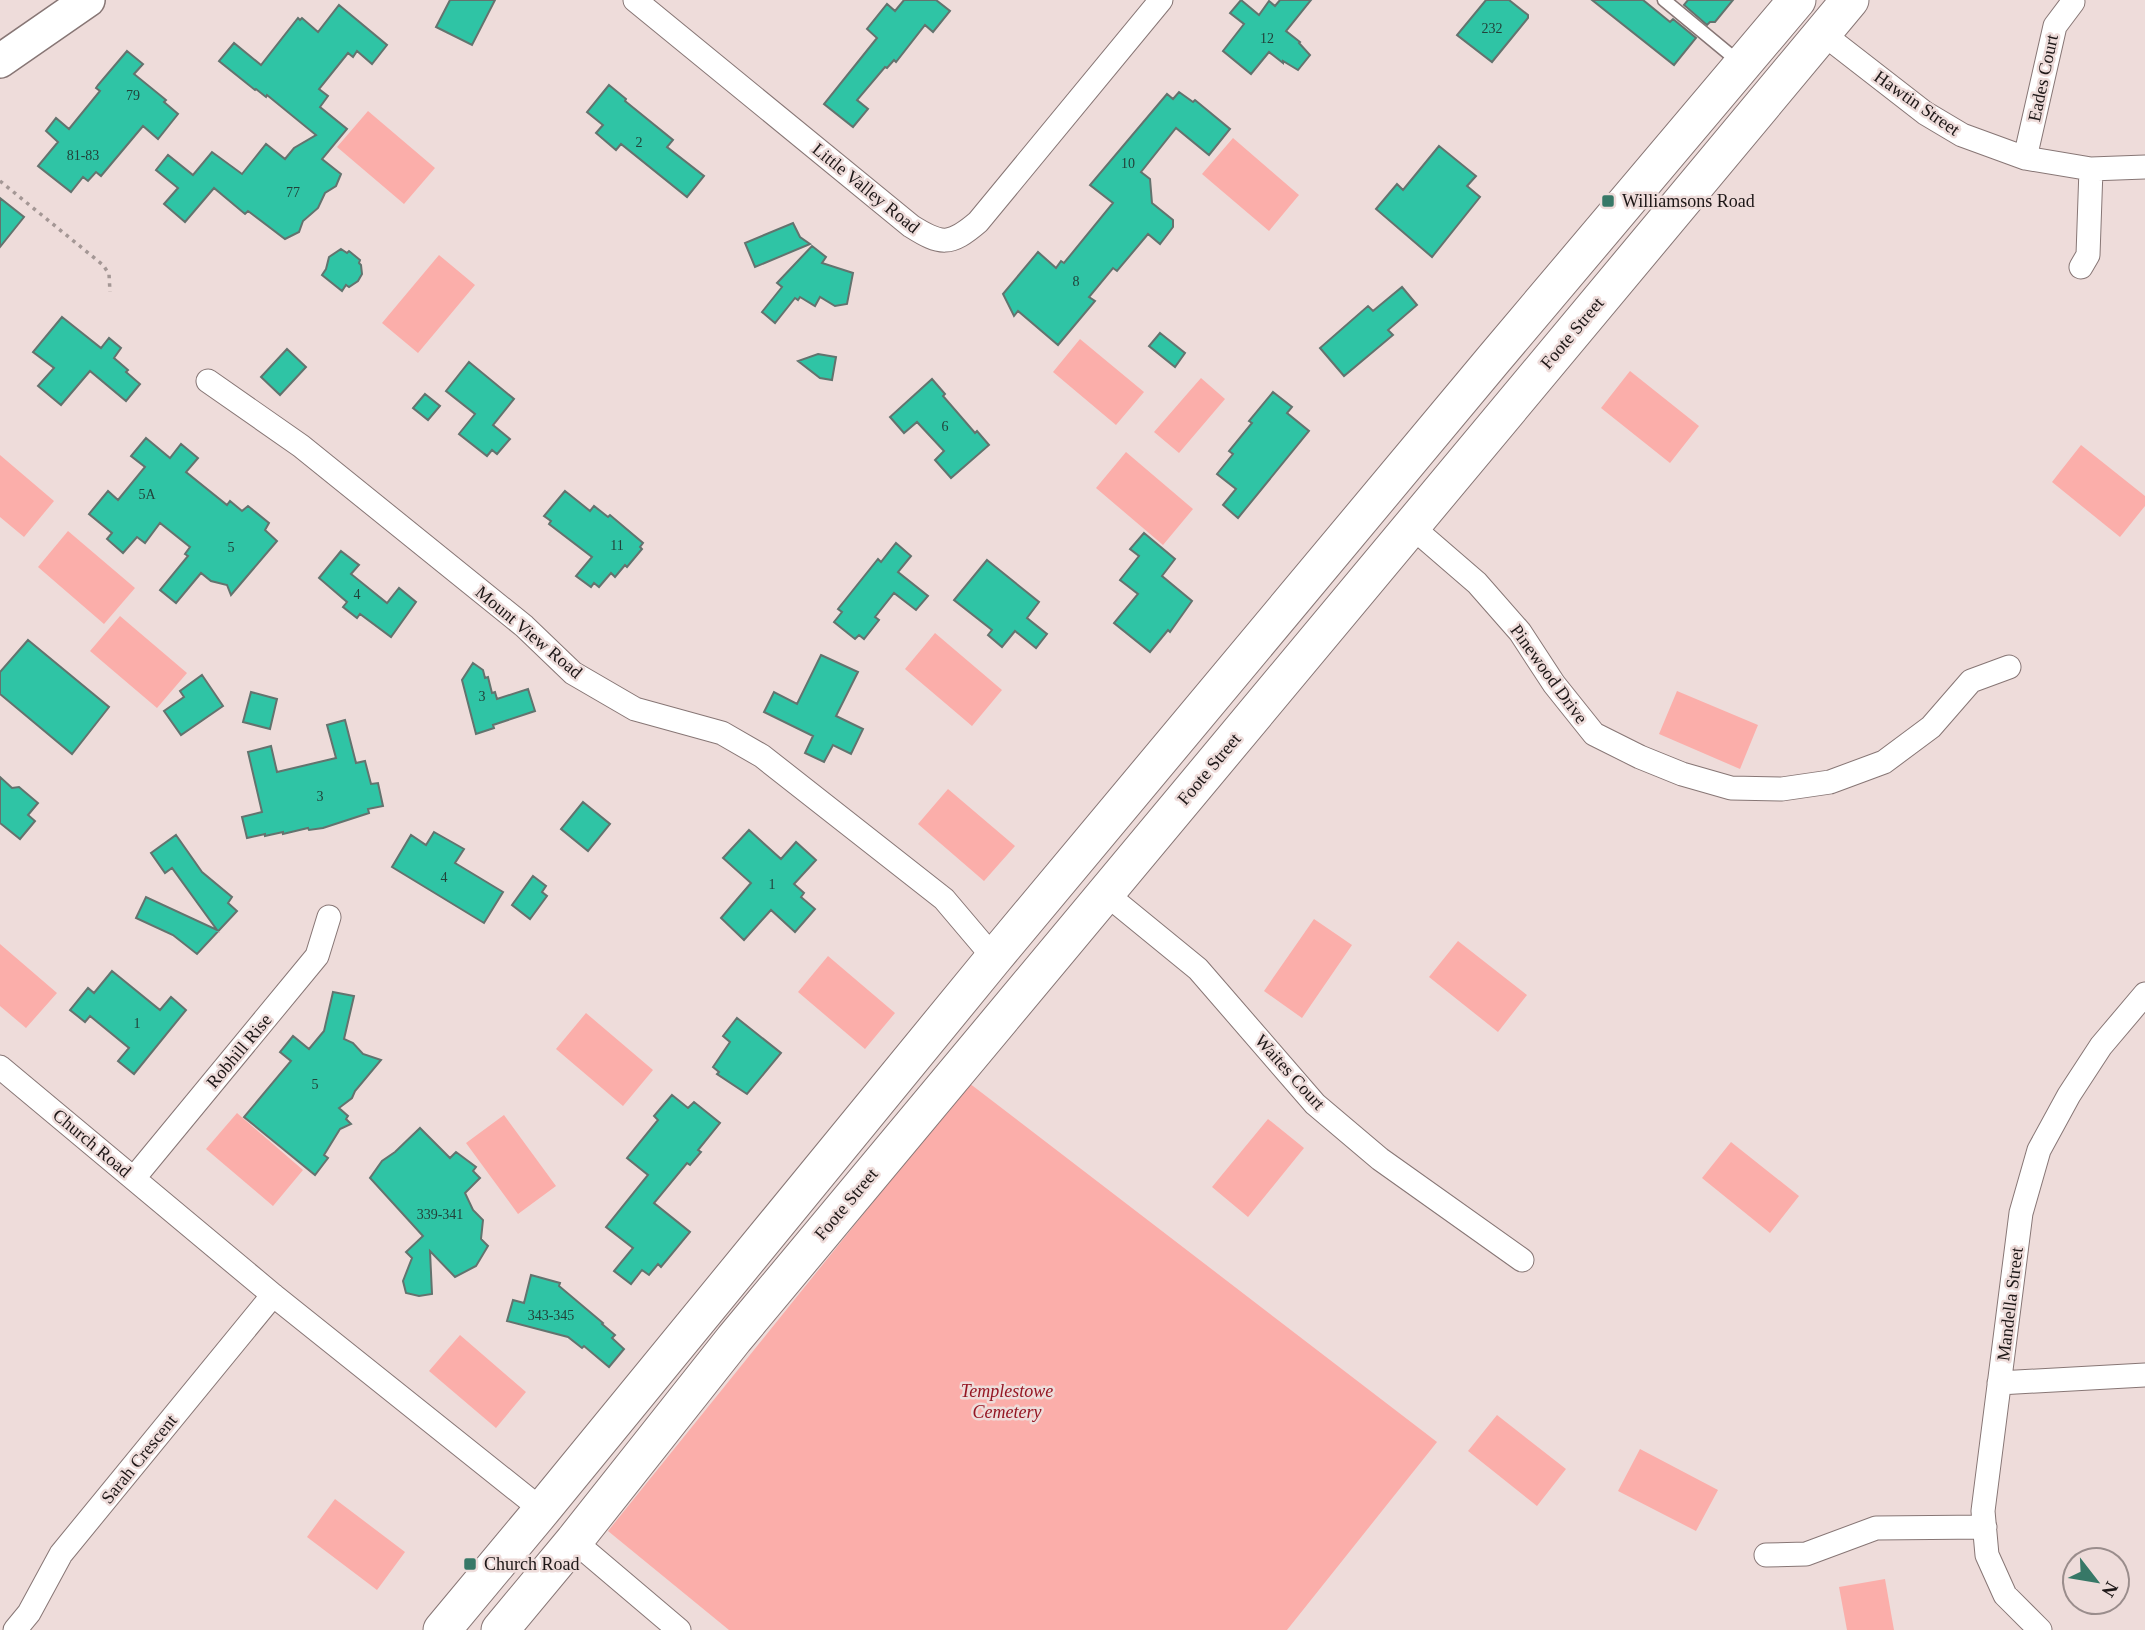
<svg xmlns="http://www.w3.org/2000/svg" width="2145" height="1630" font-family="Georgia,serif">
  <rect width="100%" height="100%" fill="#eedcda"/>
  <path fill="#fbaeaa" d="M 368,111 L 435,168 L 404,204 L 337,147 Z
    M 1233,138 L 1299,195 L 1269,231 L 1202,174 Z
    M 439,255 L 475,285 L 418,353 L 382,323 Z
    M 1080,339 L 1144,392 L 1116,425 L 1053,372 Z
    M 1630,371 L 1699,426 L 1670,463 L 1601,408 Z
    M 1201,378 L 1225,399 L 1179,453 L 1154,432 Z
    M 2081,445 L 2145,496 L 2145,506 L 2120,537 L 2052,482 Z
    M 1126,452 L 1193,509 L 1163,545 L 1096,488 Z
    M 0,455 L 54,501 L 24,537 L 0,517 Z
    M 68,531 L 135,588 L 104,624 L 38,567 Z
    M 120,616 L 187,673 L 157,708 L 90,651 Z
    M 935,633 L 1002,690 L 972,726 L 905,669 Z
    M 1677,691 L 1758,725 L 1740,769 L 1659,734 Z
    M 948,789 L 1015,846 L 984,881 L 918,824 Z
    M 1314,919 L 1352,945 L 1302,1018 L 1264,991 Z
    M 1458,941 L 1527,995 L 1498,1032 L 1429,977 Z
    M 0,944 L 57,993 L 26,1028 L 0,1006 Z
    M 828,956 L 895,1013 L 865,1049 L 798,992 Z
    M 586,1013 L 653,1070 L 623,1106 L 556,1049 Z
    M 969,1083 L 1437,1442 L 1287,1630 L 729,1630 L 608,1531 Z
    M 237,1113 L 303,1170 L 273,1206 L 206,1149 Z
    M 504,1115 L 556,1186 L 518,1214 L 466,1143 Z
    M 1268,1119 L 1304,1148 L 1248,1217 L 1212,1187 Z
    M 1731,1142 L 1799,1196 L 1770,1233 L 1702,1178 Z
    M 460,1335 L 526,1392 L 496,1428 L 429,1371 Z
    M 1497,1415 L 1566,1469 L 1537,1506 L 1468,1451 Z
    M 1640,1449 L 1718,1490 L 1696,1531 L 1618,1491 Z
    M 335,1499 L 405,1552 L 377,1590 L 307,1537 Z
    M 1885,1579 L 1894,1630 L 1847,1630 L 1839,1587 Z"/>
  <path fill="#2fc4a5" stroke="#63736e" stroke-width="2" d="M 450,0 L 495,0 L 472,45 L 436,27 Z
    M 904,0 L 936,0 L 950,11 L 933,32 L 925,25 L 896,62 L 894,60 L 887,68 L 885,67 L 857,100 L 868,109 L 853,127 L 824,104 L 877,38 L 867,29 L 887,4 L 895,11 Z
    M 1241,0 L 1259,15 L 1269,1 L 1275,6 L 1280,0 L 1311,0 L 1286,31 L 1300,42 L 1299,43 L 1310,55 L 1298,70 L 1283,61 L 1283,63 L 1269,52 L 1251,74 L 1223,51 L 1244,24 L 1230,13 Z
    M 1486,0 L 1509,0 L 1528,15 L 1528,18 L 1492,62 L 1457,35 Z
    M 1592,0 L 1643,0 L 1670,22 L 1673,19 L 1696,38 L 1674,65 Z
    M 1688,0 L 1733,0 L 1715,22 L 1710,22 L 1707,25 L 1684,5 Z
    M 339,5 L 387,45 L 372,64 L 357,51 L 353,57 L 348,53 L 319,89 L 328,96 L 320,107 L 347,129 L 322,159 L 341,174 L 336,186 L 325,193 L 318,208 L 303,221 L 299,232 L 285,239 L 248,211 L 245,214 L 214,188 L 185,222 L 164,204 L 178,188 L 156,170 L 168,155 L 193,175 L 212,152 L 242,174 L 266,144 L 285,159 L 294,148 L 316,135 L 267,95 L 266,97 L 256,89 L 255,90 L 219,61 L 234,43 L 261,65 L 298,18 L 300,20 L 302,18 L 318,32 Z
    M 127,51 L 143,64 L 134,74 L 166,100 L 164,102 L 178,114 L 158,139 L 143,126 L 101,176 L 96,172 L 88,181 L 83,177 L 71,192 L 38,166 L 58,142 L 46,131 L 56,118 L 69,129 L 100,91 L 96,88 L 98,85 Z
    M 609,85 L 626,99 L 625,101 L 673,140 L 667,147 L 704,176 L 687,197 L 621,144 L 616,150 L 596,133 L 603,125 L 587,112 Z
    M 1179,92 L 1193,102 L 1195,100 L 1230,129 L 1209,155 L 1176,128 L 1141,172 L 1150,179 L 1152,203 L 1173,220 L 1173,227 L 1160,244 L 1148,234 L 1117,271 L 1113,268 L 1089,297 L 1095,301 L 1058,345 L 1018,311 L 1014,316 L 1003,294 L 1038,252 L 1056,268 L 1061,261 L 1064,263 L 1113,203 L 1090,185 L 1167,94 L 1173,99 Z
    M 1439,146 L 1476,176 L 1467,186 L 1480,197 L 1432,257 L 1376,209 L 1397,184 L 1403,190 Z
    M 0,198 L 24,217 L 0,247 Z
    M 793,223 L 800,237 L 810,244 L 755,267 L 745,243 Z
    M 812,246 L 826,257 L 822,263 L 853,273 L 847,304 L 835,306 L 820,297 L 815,306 L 800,297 L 798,300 L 795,298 L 775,323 L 762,312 L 782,287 L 777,283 Z
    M 341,249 L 347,253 L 349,251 L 360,260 L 359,263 L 361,265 L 362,274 L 358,281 L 349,287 L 346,285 L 342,291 L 322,275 L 326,269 L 329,257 Z
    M 1402,287 L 1417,305 L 1388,330 L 1393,335 L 1344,376 L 1320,348 L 1368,306 L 1373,311 Z
    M 62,317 L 101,348 L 109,338 L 121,348 L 114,358 L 128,370 L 126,372 L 140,384 L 126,401 L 90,371 L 61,405 L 38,386 L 54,368 L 33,352 Z
    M 1160,333 L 1185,353 L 1175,367 L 1149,346 Z
    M 287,349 L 306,367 L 280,395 L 261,377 Z
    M 818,354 L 836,357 L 832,380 L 820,378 L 798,361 Z
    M 469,362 L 514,399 L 493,425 L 510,439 L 497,454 L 492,450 L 487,456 L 459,434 L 475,414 L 446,391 Z
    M 932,379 L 945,394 L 943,396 L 975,433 L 977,431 L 989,445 L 951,478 L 935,460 L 944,451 L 917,422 L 904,433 L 890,417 Z
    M 1273,392 L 1292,407 L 1287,413 L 1309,431 L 1238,518 L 1223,505 L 1236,489 L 1217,474 L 1233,454 L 1229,451 L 1252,423 L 1249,421 Z
    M 425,394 L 440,406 L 428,420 L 413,408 Z
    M 146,438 L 170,458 L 181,444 L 198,458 L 186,472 L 227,505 L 230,501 L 242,511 L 248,506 L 269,523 L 265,530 L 277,541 L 231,595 L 227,585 L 211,581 L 201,573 L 176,603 L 160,590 L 188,556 L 185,554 L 190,547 L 160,523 L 145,543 L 137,537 L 123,553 L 107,539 L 112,533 L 89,514 L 108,491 L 118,500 L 145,467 L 131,456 Z
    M 565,491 L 590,511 L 594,506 L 608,517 L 610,515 L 643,543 L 640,547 L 642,549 L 627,567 L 625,565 L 615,577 L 611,573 L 599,587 L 594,583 L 591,587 L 576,576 L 592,557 L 549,524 L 551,521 L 544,516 Z
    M 1144,533 L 1175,559 L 1162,576 L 1192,601 L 1170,632 L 1168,630 L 1150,652 L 1114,623 L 1138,594 L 1120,580 L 1139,556 L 1130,549 Z
    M 896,543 L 911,556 L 898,572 L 928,596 L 916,610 L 894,593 L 875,617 L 879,620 L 864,639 L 859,635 L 855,639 L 834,622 L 842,612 L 838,609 L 878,559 L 881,562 Z
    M 341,551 L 359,565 L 351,574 L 387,603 L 399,588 L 416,602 L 391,637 L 360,614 L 357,618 L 343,607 L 347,602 L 319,578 Z
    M 987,560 L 1039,602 L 1027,618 L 1047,634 L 1036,648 L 1015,631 L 1002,647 L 988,635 L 992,630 L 954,600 Z
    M 28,640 L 109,707 L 72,754 L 0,694 L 0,672 Z
    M 821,655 L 858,672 L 836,716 L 863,729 L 851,754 L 833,745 L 824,762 L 805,753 L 813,736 L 764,712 L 774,692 L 797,704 Z
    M 473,663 L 483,670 L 485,678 L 488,677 L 492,693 L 495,692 L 497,699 L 528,689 L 535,711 L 493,725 L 494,728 L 476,734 L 462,680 Z
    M 202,675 L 223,706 L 181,735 L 164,711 L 184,697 L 180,691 Z
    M 251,692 L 277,699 L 270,729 L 243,722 Z
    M 345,720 L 356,763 L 365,761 L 371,784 L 378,783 L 383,806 L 368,809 L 369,813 L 323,828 L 309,830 L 308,828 L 283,834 L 283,832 L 265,836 L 265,834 L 247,838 L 242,817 L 262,812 L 248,752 L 271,746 L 277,772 L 336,758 L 327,725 Z
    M 0,777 L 12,788 L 19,787 L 38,803 L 28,815 L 35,821 L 20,839 L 0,823 Z
    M 583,802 L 610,824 L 588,851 L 561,829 Z
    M 749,830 L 781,859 L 796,842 L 816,860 L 794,884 L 804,893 L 801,897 L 815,909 L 795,932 L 771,910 L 744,940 L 721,918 L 751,883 L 723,858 Z
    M 434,832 L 464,849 L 455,863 L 503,892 L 484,923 L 392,867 L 411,835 L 426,845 Z
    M 176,835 L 202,872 L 232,897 L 228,903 L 237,911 L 197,954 L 173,935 L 136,918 L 146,897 L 217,930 L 172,868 L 165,873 L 151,853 Z
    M 533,876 L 546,886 L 542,892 L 547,896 L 530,919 L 512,905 Z
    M 112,971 L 160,1010 L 171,997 L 186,1010 L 134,1074 L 118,1061 L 129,1048 L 90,1016 L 85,1022 L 70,1010 L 88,988 L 94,993 Z
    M 333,992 L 354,996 L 344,1039 L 353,1043 L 363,1054 L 381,1060 L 355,1091 L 352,1098 L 339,1108 L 348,1116 L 346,1119 L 351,1124 L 340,1129 L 324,1155 L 328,1158 L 315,1175 L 244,1117 L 291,1061 L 280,1052 L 293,1036 L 309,1049 L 324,1031 Z
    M 737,1018 L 781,1053 L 747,1094 L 717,1074 L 719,1072 L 713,1067 L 730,1042 L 723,1036 Z
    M 672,1095 L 688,1108 L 694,1102 L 720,1123 L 698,1150 L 701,1152 L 690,1165 L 687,1163 L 654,1203 L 690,1232 L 661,1267 L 658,1264 L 649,1275 L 642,1270 L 631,1284 L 614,1271 L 633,1248 L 606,1227 L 648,1175 L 627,1158 L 658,1120 L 654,1116 Z
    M 420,1128 L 450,1158 L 456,1152 L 476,1167 L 473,1171 L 480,1178 L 465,1193 L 473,1210 L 483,1220 L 481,1239 L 488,1246 L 476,1266 L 455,1277 L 430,1251 L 432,1294 L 419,1296 L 406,1293 L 403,1281 L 412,1258 L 406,1252 L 423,1236 L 370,1178 L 382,1161 L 395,1152 Z
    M 531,1275 L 560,1283 L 559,1286 L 603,1323 L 602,1324 L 615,1335 L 612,1338 L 624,1349 L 609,1367 L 584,1346 L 582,1348 L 568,1337 L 507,1321 L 513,1300 L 524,1303 Z"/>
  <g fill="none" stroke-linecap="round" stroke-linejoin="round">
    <g stroke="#877675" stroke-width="15">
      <path id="lane" d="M 1664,0 L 1739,62"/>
    </g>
    <g stroke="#877675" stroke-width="25">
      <path id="street" d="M 635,0 L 911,226 C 941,245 950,246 978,222 L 1161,0
        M 1822,33 L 1925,113 L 1962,135 L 2025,158 L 2091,169 L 2145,167
        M 2025,158 L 2055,26 L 2073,2
        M 2081,267 L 2088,255 L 2091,169
        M 208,381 L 301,446 L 524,626 L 573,673 L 635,709 L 722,733 L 762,756 L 944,899 L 994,958
        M 1411,526 L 1477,583 L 1520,632 L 1554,684 L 1594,734 L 1640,757 L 1682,774 L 1731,788 L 1782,789 L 1830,782 L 1884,762 L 1931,727 L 1971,681 L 2009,667
        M 1105,893 L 1198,969 L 1315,1104 L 1380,1159 L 1522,1260
        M 0,1067 L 273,1295 L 542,1510
        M 134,1178 L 317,956 L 329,917
        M 1999,1383 L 2145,1375
        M 574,1541 L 679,1630
        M 1766,1555 L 1806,1554 L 1876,1528 L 1985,1527
        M 15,1630 L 29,1613 L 61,1554 L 273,1295
        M 2040,1630 L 2005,1595 L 1987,1555 L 1983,1511 L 2021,1213 L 2039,1150 L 2069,1095 L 2101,1046 L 2145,994"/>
    </g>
    <g stroke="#877675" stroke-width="36">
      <path id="secondary" d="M 0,61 L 88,0"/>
    </g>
    <g stroke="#877675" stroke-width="39">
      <path id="primary" d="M 442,1630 L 542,1510 L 994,958 L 1493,360 L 1797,0
        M 500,1630 L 574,1541 L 734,1339 L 1850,0"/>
    </g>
    <path stroke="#a49795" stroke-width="3.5" stroke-dasharray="3.5 5" stroke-linecap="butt" d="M 0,181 L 103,265 L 109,274 L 110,292"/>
    <use href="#lane" stroke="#fff" stroke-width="12"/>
    <use href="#street" stroke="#fff" stroke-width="23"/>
    <use href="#secondary" stroke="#fff" stroke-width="33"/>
    <use href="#primary" stroke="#fff" stroke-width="37"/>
  </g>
  <g fill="#377867" stroke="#eedcda" stroke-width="2.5">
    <rect x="1601" y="194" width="14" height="14" rx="3.5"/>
    <rect x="463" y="1557" width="14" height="14" rx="3.5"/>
  </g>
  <g text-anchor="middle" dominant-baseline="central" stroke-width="5" stroke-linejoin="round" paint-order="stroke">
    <g font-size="14" fill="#22423a">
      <text x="1492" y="28">232</text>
      <text x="1267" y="38">12</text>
      <text x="133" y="95">79</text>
      <text x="639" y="142">2</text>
      <text x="83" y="155">81-83</text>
      <text x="1128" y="163">10</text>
      <text x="293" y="192">77</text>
      <text x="1076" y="281">8</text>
      <text x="945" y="426">6</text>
      <text x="147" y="494">5A</text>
      <text x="617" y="545">11</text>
      <text x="231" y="547">5</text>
      <text x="357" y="594">4</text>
      <text x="482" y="696">3</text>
      <text x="320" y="796">3</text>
      <text x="444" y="877">4</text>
      <text x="772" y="884">1</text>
      <text x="137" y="1023">1</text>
      <text x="315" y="1084">5</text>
      <text x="440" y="1214">339-341</text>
      <text x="551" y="1315">343-345</text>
    </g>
    <g font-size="18" fill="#1d1717" stroke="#eedcda">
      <text transform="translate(2043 78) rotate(-78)">Eades Court</text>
      <text transform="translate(1917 103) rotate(35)">Hawtin Street</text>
      <text transform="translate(866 188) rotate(39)">Little Valley Road</text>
      <text transform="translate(1572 333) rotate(-50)">Foote Street</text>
      <text transform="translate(529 632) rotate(40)">Mount View Road</text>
      <text transform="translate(1549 674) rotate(54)">Pinewood Drive</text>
      <text transform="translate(1209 769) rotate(-50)">Foote Street</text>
      <text transform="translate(239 1051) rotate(-50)">Robhill Rise</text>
      <text transform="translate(1290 1072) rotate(48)">Waites Court</text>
      <text transform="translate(92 1143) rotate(40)">Church Road</text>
      <text transform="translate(846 1204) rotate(-50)">Foote Street</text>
      <text transform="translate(2010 1304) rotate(-83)">Mandella Street</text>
      <text transform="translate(139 1459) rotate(-51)">Sarah Crescent</text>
    </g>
    <g font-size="18" fill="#1d1717" stroke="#eedcda" text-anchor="start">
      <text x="1622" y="201">Williamsons Road</text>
      <text x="484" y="1564">Church Road</text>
    </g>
    <g font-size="18" font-style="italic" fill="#951724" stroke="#eedcda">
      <text x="1007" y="1391">Templestowe<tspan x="1007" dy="21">Cemetery</tspan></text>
    </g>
  </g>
  <g transform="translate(2096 1581) rotate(121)"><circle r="33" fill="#eedcda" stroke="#9a8d8c" stroke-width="2"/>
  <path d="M0-5L12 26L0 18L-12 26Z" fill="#377867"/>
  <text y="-10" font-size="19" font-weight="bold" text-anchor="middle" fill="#1d1717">N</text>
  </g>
</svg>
